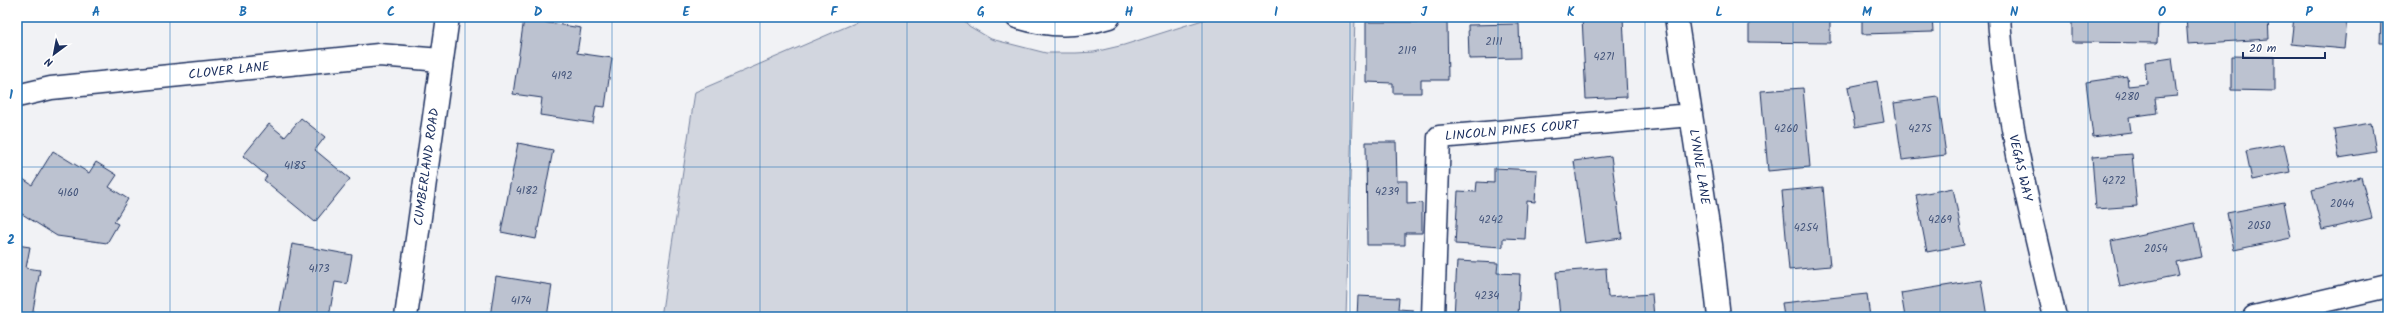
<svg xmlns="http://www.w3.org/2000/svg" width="2405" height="334" font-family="Kalam,sans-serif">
  <rect width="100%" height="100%" fill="#f1f2f5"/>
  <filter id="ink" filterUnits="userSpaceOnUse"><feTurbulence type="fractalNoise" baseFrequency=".025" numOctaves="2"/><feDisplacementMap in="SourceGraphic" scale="8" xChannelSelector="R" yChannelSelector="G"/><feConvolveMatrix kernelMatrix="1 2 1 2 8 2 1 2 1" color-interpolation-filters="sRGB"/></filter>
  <g filter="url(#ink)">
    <path fill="#d2d6df" stroke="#76829e" d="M 869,17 L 961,17 L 969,26 L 991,39 L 1046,53 L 1076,53 L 1094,52 L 1124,45 L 1212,17 L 1355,17 L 1346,317 L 661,317 L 695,92 Z"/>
    <path fill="#bcc2d0" stroke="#1b2f5e" d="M 1582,17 L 1623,17 L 1627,97 L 1586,99 Z
      M 1749,17 L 1830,17 L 1830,43 L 1749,42 Z
      M 1862,17 L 1932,17 L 1933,32 L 1862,34 Z
      M 2072,17 L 2158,17 L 2157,43 L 2072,42 Z
      M 2186,17 L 2268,17 L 2269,39 L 2188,44 Z
      M 2294,17 L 2347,17 L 2344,49 L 2291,44 Z
      M 2381,17 L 2388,17 L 2388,43 L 2380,43 Z
      M 524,19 L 581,28 L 577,53 L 612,58 L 605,107 L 596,106 L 593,123 L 540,115 L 542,98 L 513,94 Z
      M 1366,22 L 1447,22 L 1448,80 L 1421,80 L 1421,93 L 1393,93 L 1393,83 L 1366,82 Z
      M 1519,24 L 1520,58 L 1469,59 L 1468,25 Z
      M 2231,56 L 2275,57 L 2275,91 L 2231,90 Z
      M 2172,58 L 2177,96 L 2155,98 L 2157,113 L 2129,117 L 2131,132 L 2093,137 L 2086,82 L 2127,76 L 2128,86 L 2147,84 L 2145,62 Z
      M 1877,81 L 1884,122 L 1855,127 L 1848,87 Z
      M 1803,88 L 1810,167 L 1768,171 L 1761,91 Z
      M 1938,97 L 1946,155 L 1902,160 L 1894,103 Z
      M 301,118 L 325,137 L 315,150 L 350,179 L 315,222 L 264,180 L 267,176 L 243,156 L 269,124 L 285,137 Z
      M 2371,123 L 2376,152 L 2339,158 L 2334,129 Z
      M 1366,142 L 1396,142 L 1397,181 L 1407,181 L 1407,204 L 1422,203 L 1422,233 L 1405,233 L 1405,245 L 1367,245 Z
      M 518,143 L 553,150 L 536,239 L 501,232 Z
      M 2284,144 L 2290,172 L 2252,180 L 2246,151 Z
      M 53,151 L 89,173 L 96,162 L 117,175 L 109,187 L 128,199 L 114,222 L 118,224 L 107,243 L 57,236 L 19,212 L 17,215 L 17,175 L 32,185 Z
      M 2132,154 L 2137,206 L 2096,209 L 2092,157 Z
      M 1611,156 L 1622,238 L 1585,243 L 1574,161 Z
      M 1494,168 L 1537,170 L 1535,202 L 1527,201 L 1525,239 L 1503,238 L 1503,247 L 1455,244 L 1458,191 L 1476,192 L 1477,182 L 1494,183 Z
      M 2361,177 L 2372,218 L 2322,230 L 2312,190 Z
      M 1823,187 L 1830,266 L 1789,270 L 1782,191 Z
      M 1953,188 L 1964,245 L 1927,252 L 1916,195 Z
      M 2284,202 L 2291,238 L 2234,250 L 2227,213 Z
      M 2195,223 L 2202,257 L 2176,262 L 2179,275 L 2120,287 L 2111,241 Z
      M 292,244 L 352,255 L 347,284 L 335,282 L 329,317 L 279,317 Z
      M 17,245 L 30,247 L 26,268 L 40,270 L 32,316 L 21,313 L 21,317 L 17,317 Z
      M 1457,261 L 1498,263 L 1497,273 L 1520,274 L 1518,317 L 1454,317 Z
      M 1606,268 L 1608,297 L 1652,294 L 1654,317 L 1560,317 L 1556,272 Z
      M 496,276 L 552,285 L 547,317 L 490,317 Z
      M 1981,280 L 1987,317 L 1905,317 L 1901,293 Z
      M 1867,294 L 1870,317 L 1784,317 L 1782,303 Z
      M 1358,296 L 1399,298 L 1398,309 L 1413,310 L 1413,317 L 1357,317 Z"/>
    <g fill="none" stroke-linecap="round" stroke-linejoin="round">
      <g stroke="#1b2f5e" stroke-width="25">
        <path id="minor" d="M 1017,17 C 1050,27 1077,27 1109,17
          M 1676,17 L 1711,245 L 1719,317
          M 1999,17 C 2005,119 2032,217 2055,317
          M 17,96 L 51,88 L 379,55 L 441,60
          M 406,317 L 448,17
          M 1433,317 L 1439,137 L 1691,115
          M 2254,317 L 2388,286"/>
      </g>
      <use href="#minor" stroke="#fff" stroke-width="22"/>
    </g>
  </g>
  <path fill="none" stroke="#1f6fb2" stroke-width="1" stroke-opacity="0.55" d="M 170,17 L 170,317M 317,17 L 317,317M 465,17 L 465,317M 612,17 L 612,317M 760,17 L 760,317M 907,17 L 907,317M 1055,17 L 1055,317M 1202,17 L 1202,317M 1350,17 L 1350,317M 1498,17 L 1498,317M 1645,17 L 1645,317M 1793,17 L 1793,317M 1940,17 L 1940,317M 2088,17 L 2088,317M 2235,17 L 2235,317M 17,167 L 2388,167"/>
  <g text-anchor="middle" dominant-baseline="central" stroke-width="3" stroke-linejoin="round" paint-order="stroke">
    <g font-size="11" fill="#43547a">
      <text x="1494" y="42">2111</text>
      <text x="1407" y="51">2119</text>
      <text x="1604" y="57">4271</text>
      <text x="562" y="76">4192</text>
      <text x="2127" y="97">4280</text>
      <text x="1786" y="129">4260</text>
      <text x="1920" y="129">4275</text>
      <text x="295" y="166">4185</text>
      <text x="2114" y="181">4272</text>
      <text x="527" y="191">4182</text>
      <text x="1387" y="192">4239</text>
      <text x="68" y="193">4160</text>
      <text x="2342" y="204">2044</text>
      <text x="1491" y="220">4242</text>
      <text x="1940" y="220">4269</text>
      <text x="2259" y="226">2050</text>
      <text x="1806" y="228">4254</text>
      <text x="2156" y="249">2054</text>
      <text x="319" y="269">4173</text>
      <text x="1487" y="296">4234</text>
      <text x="521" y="301">4174</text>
    </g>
    <g font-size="13" fill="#1b2f5e" stroke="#fff">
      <text transform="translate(229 71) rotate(-6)">CLOVER LANE</text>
      <text transform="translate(1512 131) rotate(-5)">LINCOLN PINES COURT</text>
      <text transform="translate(427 167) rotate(-82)">CUMBERLAND ROAD</text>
      <text transform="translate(1699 167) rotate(81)">LYNNE LANE</text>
      <text transform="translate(2020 168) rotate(77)">VEGAS WAY</text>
    </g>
  </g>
  <rect width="2405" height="334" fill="none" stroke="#fff" stroke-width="44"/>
  <g transform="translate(54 54) rotate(212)" stroke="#ffffff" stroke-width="3" paint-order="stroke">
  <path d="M0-3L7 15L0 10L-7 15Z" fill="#1b2f5e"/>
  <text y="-6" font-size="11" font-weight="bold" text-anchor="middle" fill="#1b2f5e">N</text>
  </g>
  <path d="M2243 52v6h82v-6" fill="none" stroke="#1b2f5e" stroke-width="2"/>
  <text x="2249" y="52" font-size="12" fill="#1b2f5e" stroke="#ffffff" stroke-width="3" paint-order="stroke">20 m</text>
  <rect x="22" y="22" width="2361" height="290" fill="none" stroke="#1f6fb2" stroke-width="1.5"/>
  <g font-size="13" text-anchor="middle" font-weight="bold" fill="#1f6fb2">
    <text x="96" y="16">A</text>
    <text x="243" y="16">B</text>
    <text x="391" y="16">C</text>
    <text x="538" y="16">D</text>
    <text x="686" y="16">E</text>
    <text x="834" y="16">F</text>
    <text x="981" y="16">G</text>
    <text x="1129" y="16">H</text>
    <text x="1276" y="16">I</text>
    <text x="1424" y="16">J</text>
    <text x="1571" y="16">K</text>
    <text x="1719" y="16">L</text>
    <text x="1867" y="16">M</text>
    <text x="2014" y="16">N</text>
    <text x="2162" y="16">O</text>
    <text x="2309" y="16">P</text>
    <text x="11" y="99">1</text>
    <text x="11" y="244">2</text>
  </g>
</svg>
